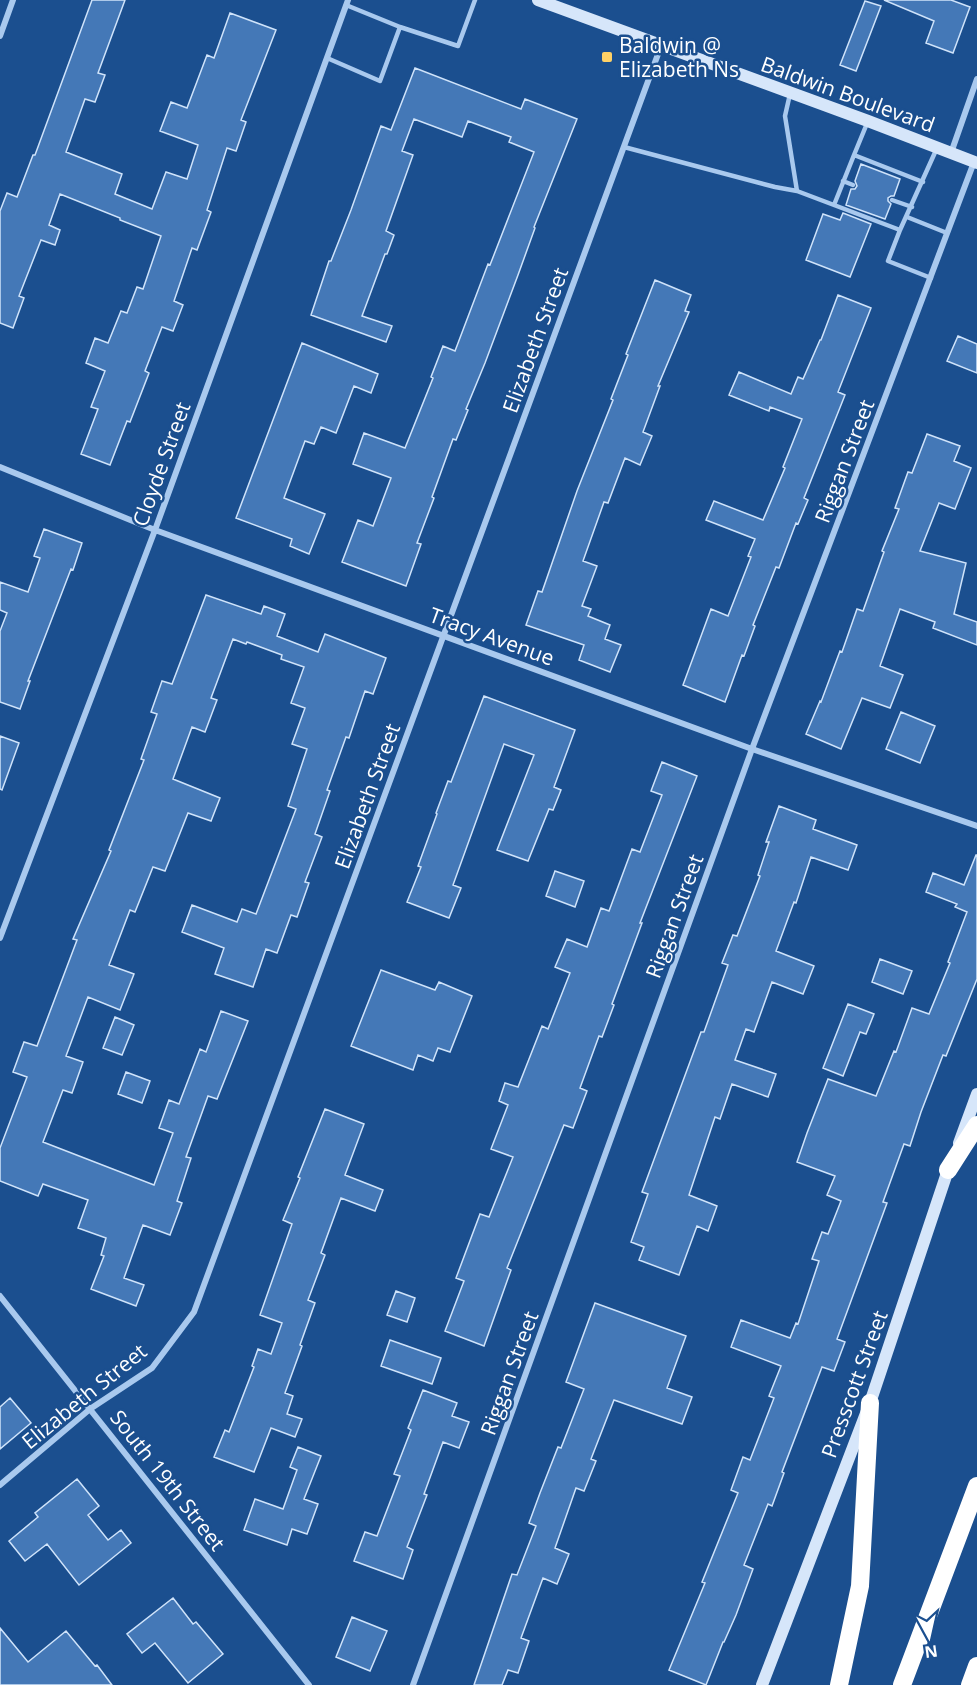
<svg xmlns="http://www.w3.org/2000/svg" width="977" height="1685" font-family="'Open Sans',sans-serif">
  <rect width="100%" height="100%" fill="#1b4f8f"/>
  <path fill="#4478b7" stroke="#cfe3fa" stroke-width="1.5" d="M 92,0 L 125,0 L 98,73 L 105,75 L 95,102 L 85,99 L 66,152 L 122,174 L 115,194 L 152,209 L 166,172 L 187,179 L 198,145 L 160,131 L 171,102 L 187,108 L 207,55 L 214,58 L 230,13 L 276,30 L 241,120 L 246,122 L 236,151 L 227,148 L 207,210 L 211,212 L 197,250 L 192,248 L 174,301 L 183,305 L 173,331 L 162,327 L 145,371 L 149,373 L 130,422 L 127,421 L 110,465 L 81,454 L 98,409 L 91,407 L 105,371 L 86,363 L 95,338 L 108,343 L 121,311 L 127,313 L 137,287 L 143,289 L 161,236 L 120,220 L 120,218 L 60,194 L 49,225 L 60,230 L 55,245 L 41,240 L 19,296 L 24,298 L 13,328 L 0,323 L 0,211 L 7,193 L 17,197 L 33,155 L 35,155 Z
    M 884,0 L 951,0 L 970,7 L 953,53 L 926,43 L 934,21 Z
    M 865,1 L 881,6 L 856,71 L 840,65 Z
    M 415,68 L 521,109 L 525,99 L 577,119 L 534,227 L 535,228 L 518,275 L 485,363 L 466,409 L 468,410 L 456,440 L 453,439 L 432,497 L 434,498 L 417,543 L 421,544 L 406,586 L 342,562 L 358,520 L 373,526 L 391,478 L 353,464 L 364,433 L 405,448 L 433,378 L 431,377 L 443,346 L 455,351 L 488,264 L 490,265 L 534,152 L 509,142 L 511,137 L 468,121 L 462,137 L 414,119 L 402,151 L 413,155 L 386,231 L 394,235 L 387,254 L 385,254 L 362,316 L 392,326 L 386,342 L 311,315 L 329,261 L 331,261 L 351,210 L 381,126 L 391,130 Z
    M 861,164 L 900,179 L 894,196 L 891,196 L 888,198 L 888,201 L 891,204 L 885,219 L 846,205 L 851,189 L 855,189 L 857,186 L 855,181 Z
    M 843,213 L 871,224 L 850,277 L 806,260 L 823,214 L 840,220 Z
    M 655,280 L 691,295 L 685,311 L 689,312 L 658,386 L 660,386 L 643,432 L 652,436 L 640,465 L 625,458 L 608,503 L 604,502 L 583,561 L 597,566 L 582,606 L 591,609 L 588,616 L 610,625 L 605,639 L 621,645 L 610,672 L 579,660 L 584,645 L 526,625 L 538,591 L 542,592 L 577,491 L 613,400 L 611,399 L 628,355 L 626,354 Z
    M 838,295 L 871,308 L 838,392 L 845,395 L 804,498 L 808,500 L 798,524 L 796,523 L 779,568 L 776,567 L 753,625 L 755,626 L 744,656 L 742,655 L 725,702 L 683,685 L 711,609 L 728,616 L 751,557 L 748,556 L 755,539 L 706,520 L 714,501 L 763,520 L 785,468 L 783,467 L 802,419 L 770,407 L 769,411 L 729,395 L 739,372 L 791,394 L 798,377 L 803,379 L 820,340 L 821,340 Z
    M 958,336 L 977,344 L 977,373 L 947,361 Z
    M 302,343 L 378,374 L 371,393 L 354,386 L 336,433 L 321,427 L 314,444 L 305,441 L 284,498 L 325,514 L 309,554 L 290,546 L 292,539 L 236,518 Z
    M 927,434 L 960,446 L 954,461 L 971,468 L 955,509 L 939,503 L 920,551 L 966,563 L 954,614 L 977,622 L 977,645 L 933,628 L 935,622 L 900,609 L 880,666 L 903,675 L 890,708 L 862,698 L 841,749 L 806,734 L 820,701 L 821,702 L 840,651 L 842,652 L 857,609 L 863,611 L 884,552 L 882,551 L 899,509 L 895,508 L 908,472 L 912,473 Z
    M 44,529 L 82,543 L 73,570 L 71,569 L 28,681 L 30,681 L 20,709 L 0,702 L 0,631 L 7,613 L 0,610 L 0,582 L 28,592 L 40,558 L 34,556 Z
    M 206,595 L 261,614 L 264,606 L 285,614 L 277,636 L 318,652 L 325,634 L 386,658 L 373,694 L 365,691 L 349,738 L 346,737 L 327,790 L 330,791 L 315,834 L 322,837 L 305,882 L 309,883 L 297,917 L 291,915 L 277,953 L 266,949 L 253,987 L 215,974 L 224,948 L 182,932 L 192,905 L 237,922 L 242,909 L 256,914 L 296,809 L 288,806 L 307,749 L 292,744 L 305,708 L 291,703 L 304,667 L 281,659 L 282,655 L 247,642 L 246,644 L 233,639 L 211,698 L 217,700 L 205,732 L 192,727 L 173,779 L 220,798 L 211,821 L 188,813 L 165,871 L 153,867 L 135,912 L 130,910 L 109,965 L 134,974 L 120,1010 L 88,997 L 66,1056 L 83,1062 L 72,1093 L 63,1090 L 43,1142 L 154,1185 L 173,1133 L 159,1128 L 169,1100 L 179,1104 L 200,1049 L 206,1052 L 221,1011 L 248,1021 L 217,1099 L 208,1096 L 186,1157 L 191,1158 L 177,1201 L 182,1203 L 170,1235 L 143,1225 L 124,1278 L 144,1285 L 136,1306 L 91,1289 L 104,1256 L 101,1255 L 106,1238 L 78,1228 L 88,1200 L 43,1184 L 38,1196 L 0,1181 L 0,1148 L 27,1077 L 13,1072 L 24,1042 L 37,1046 L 77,940 L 73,939 L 111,851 L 109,850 L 144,760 L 141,759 L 157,714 L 151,712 L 162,681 L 172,684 Z
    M 484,696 L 575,730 L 554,787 L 561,790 L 553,810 L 549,809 L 528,861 L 497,850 L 534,755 L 504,744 L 453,885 L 461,888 L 449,918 L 407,902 L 421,867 L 418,866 L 437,814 L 436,813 L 448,781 L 451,782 Z
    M 901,712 L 935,726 L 920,763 L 886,749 Z
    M 0,736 L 19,743 L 2,790 L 0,789 Z
    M 662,762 L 697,776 L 640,923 L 642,923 L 612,1004 L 614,1005 L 602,1037 L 599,1036 L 580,1088 L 587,1091 L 573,1128 L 564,1125 L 507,1268 L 511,1270 L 484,1346 L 445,1331 L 464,1281 L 456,1278 L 480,1214 L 489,1217 L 513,1157 L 491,1149 L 508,1105 L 499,1101 L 505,1083 L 518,1087 L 542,1026 L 548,1029 L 570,973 L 555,967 L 567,939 L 587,947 L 601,908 L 609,911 L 632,849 L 640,852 L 662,795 L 651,791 Z
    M 779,806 L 816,820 L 813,829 L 857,845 L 848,870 L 811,857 L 796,903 L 794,902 L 776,951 L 814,966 L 803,994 L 772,982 L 754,1032 L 746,1029 L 735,1060 L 776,1074 L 768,1097 L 732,1084 L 720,1119 L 715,1117 L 689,1195 L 717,1206 L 708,1231 L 697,1226 L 679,1275 L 639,1260 L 644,1247 L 631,1242 L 648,1194 L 642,1192 L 701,1032 L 704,1032 L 728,965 L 722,963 L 733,935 L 737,936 L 760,876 L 758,875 L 769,842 L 766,842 Z
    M 976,855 L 977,855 L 977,979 L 946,1056 L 943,1055 L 921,1112 L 910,1146 L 904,1144 L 883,1202 L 887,1203 L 837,1339 L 845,1342 L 834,1371 L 822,1367 L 782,1472 L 784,1473 L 772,1506 L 768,1504 L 744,1565 L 753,1569 L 736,1615 L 724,1642 L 723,1642 L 706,1685 L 669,1670 L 705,1583 L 702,1582 L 738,1493 L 731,1490 L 743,1457 L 750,1460 L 774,1398 L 769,1396 L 781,1366 L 731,1347 L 741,1320 L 790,1338 L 796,1323 L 798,1324 L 819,1261 L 812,1259 L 822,1232 L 828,1234 L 841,1201 L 827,1195 L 835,1176 L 797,1162 L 807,1133 L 828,1079 L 876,1096 L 894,1051 L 896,1052 L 912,1008 L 929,1014 L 950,963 L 948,962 L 967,912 L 955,907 L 957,904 L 926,892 L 933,873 L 964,885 Z
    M 555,871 L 584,881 L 575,907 L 546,896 Z
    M 880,959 L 912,971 L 903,994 L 872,982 Z
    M 381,970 L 435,990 L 439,982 L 472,996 L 450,1052 L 438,1048 L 433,1061 L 418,1055 L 413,1070 L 351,1046 Z
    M 848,1004 L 874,1014 L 866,1034 L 860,1032 L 843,1076 L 823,1068 Z
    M 115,1017 L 134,1025 L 122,1055 L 103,1048 Z
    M 126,1072 L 150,1081 L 142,1103 L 118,1094 Z
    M 325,1109 L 364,1124 L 345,1175 L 383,1190 L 375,1211 L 341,1198 L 321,1253 L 325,1255 L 308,1300 L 315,1303 L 300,1345 L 302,1346 L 285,1393 L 293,1396 L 287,1414 L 302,1419 L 295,1437 L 271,1428 L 254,1472 L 214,1457 L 225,1430 L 229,1432 L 254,1367 L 252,1366 L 258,1349 L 271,1354 L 282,1323 L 260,1315 L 292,1224 L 283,1220 L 300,1178 L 298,1177 Z
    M 396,1291 L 415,1298 L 407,1322 L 387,1315 Z
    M 595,1303 L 686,1336 L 667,1388 L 692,1397 L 682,1424 L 614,1400 L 591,1459 L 596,1461 L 584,1491 L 576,1488 L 555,1548 L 569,1554 L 557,1584 L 543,1578 L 521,1638 L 529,1641 L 518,1673 L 508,1670 L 502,1685 L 474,1685 L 512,1574 L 517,1575 L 536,1526 L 529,1523 L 540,1493 L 558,1447 L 561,1448 L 584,1389 L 566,1382 Z
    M 390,1340 L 441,1358 L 432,1384 L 381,1366 Z
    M 423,1390 L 457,1403 L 452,1416 L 469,1422 L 459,1448 L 443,1442 L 424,1494 L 427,1495 L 407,1547 L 413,1550 L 403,1579 L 354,1561 L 365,1532 L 377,1536 L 400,1476 L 394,1474 L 411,1430 L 408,1428 Z
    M 10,1398 L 31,1423 L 0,1449 L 0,1407 Z
    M 298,1447 L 321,1456 L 304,1499 L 318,1504 L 307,1534 L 292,1529 L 287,1545 L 244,1530 L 255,1499 L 283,1509 L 297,1470 L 290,1467 Z
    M 77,1479 L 99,1506 L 88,1515 L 108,1540 L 121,1530 L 131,1543 L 79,1585 L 47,1544 L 25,1561 L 9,1541 L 38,1517 L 35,1513 Z
    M 173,1598 L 193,1624 L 196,1622 L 223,1654 L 188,1683 L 155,1643 L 142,1653 L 127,1634 Z
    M 352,1617 L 387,1631 L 370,1671 L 336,1657 Z
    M 0,1628 L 28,1662 L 66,1631 L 95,1666 L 97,1665 L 112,1685 L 0,1685 Z"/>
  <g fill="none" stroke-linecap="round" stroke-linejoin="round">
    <path stroke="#a9c9ee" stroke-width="4.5" d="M 346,5 L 400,27 L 458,46 L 475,0
      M 327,58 L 380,81 L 400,27
      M 790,94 L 785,116 L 797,191
      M 624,147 L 775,187 L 797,191 L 900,230
      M 854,155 L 868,121
      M 843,181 L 853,185
      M 892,200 L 912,207
      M 834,205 L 854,155 L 923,182
      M 907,217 L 947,233
      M 931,278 L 888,261 L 900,230 L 937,148"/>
    <path stroke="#a9c9ee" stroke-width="6" d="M 0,36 L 13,0
      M 951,153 L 977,79
      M 0,467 L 155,530 L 752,749 L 977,826
      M 0,938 L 155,530 L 348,0
      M 0,1296 L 309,1685
      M 0,1485 L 90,1409 L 152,1368 L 194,1312 L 661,46
      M 413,1685 L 752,749 L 974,162"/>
    <path stroke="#d6e6fa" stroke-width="12" d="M 538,0 L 868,121 L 977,163
      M 959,1143 L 977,1094
      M 762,1685 L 870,1403 L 950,1164"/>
    <path stroke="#fff" stroke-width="18" d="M 948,1170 L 977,1125
      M 839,1685 L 860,1586 L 870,1403
      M 902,1685 L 977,1486
      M 970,1685 L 977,1666"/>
  </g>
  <rect fill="#ffd166" stroke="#1b4f8f" stroke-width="2" x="601" y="51" width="12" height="12" rx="3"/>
  <g text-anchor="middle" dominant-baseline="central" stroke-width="5" stroke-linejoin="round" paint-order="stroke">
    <g font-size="21" fill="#fff" stroke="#1b4f8f" text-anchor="start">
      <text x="619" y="45">Baldwin @<tspan x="619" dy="24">Elizabeth Ns</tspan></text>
    </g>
    <g font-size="21" fill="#fff" stroke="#1b4f8f">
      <text transform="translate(848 94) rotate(20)">Baldwin Boulevard</text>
      <text transform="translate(535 340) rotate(-70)">Elizabeth Street</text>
      <text transform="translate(844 461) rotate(-69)">Riggan Street</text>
      <text transform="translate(161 464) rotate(-70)">Cloyde Street</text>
      <text transform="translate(492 636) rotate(20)">Tracy Avenue</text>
      <text transform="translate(367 796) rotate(-70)">Elizabeth Street</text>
      <text transform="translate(674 916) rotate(-70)">Riggan Street</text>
      <text transform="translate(509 1373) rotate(-70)">Riggan Street</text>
      <text transform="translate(854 1384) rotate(-70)">Presscott Street</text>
      <text transform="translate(84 1396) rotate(-39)">Elizabeth Street</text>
      <text transform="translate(168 1480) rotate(52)">South 19th Street</text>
    </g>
  </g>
  <g transform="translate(929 1637) rotate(172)" stroke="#1b4f8f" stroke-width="4.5" paint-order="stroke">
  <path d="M0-4.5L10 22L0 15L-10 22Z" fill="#ffffff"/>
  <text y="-9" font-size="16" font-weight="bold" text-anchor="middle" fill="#ffffff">N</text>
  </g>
</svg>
